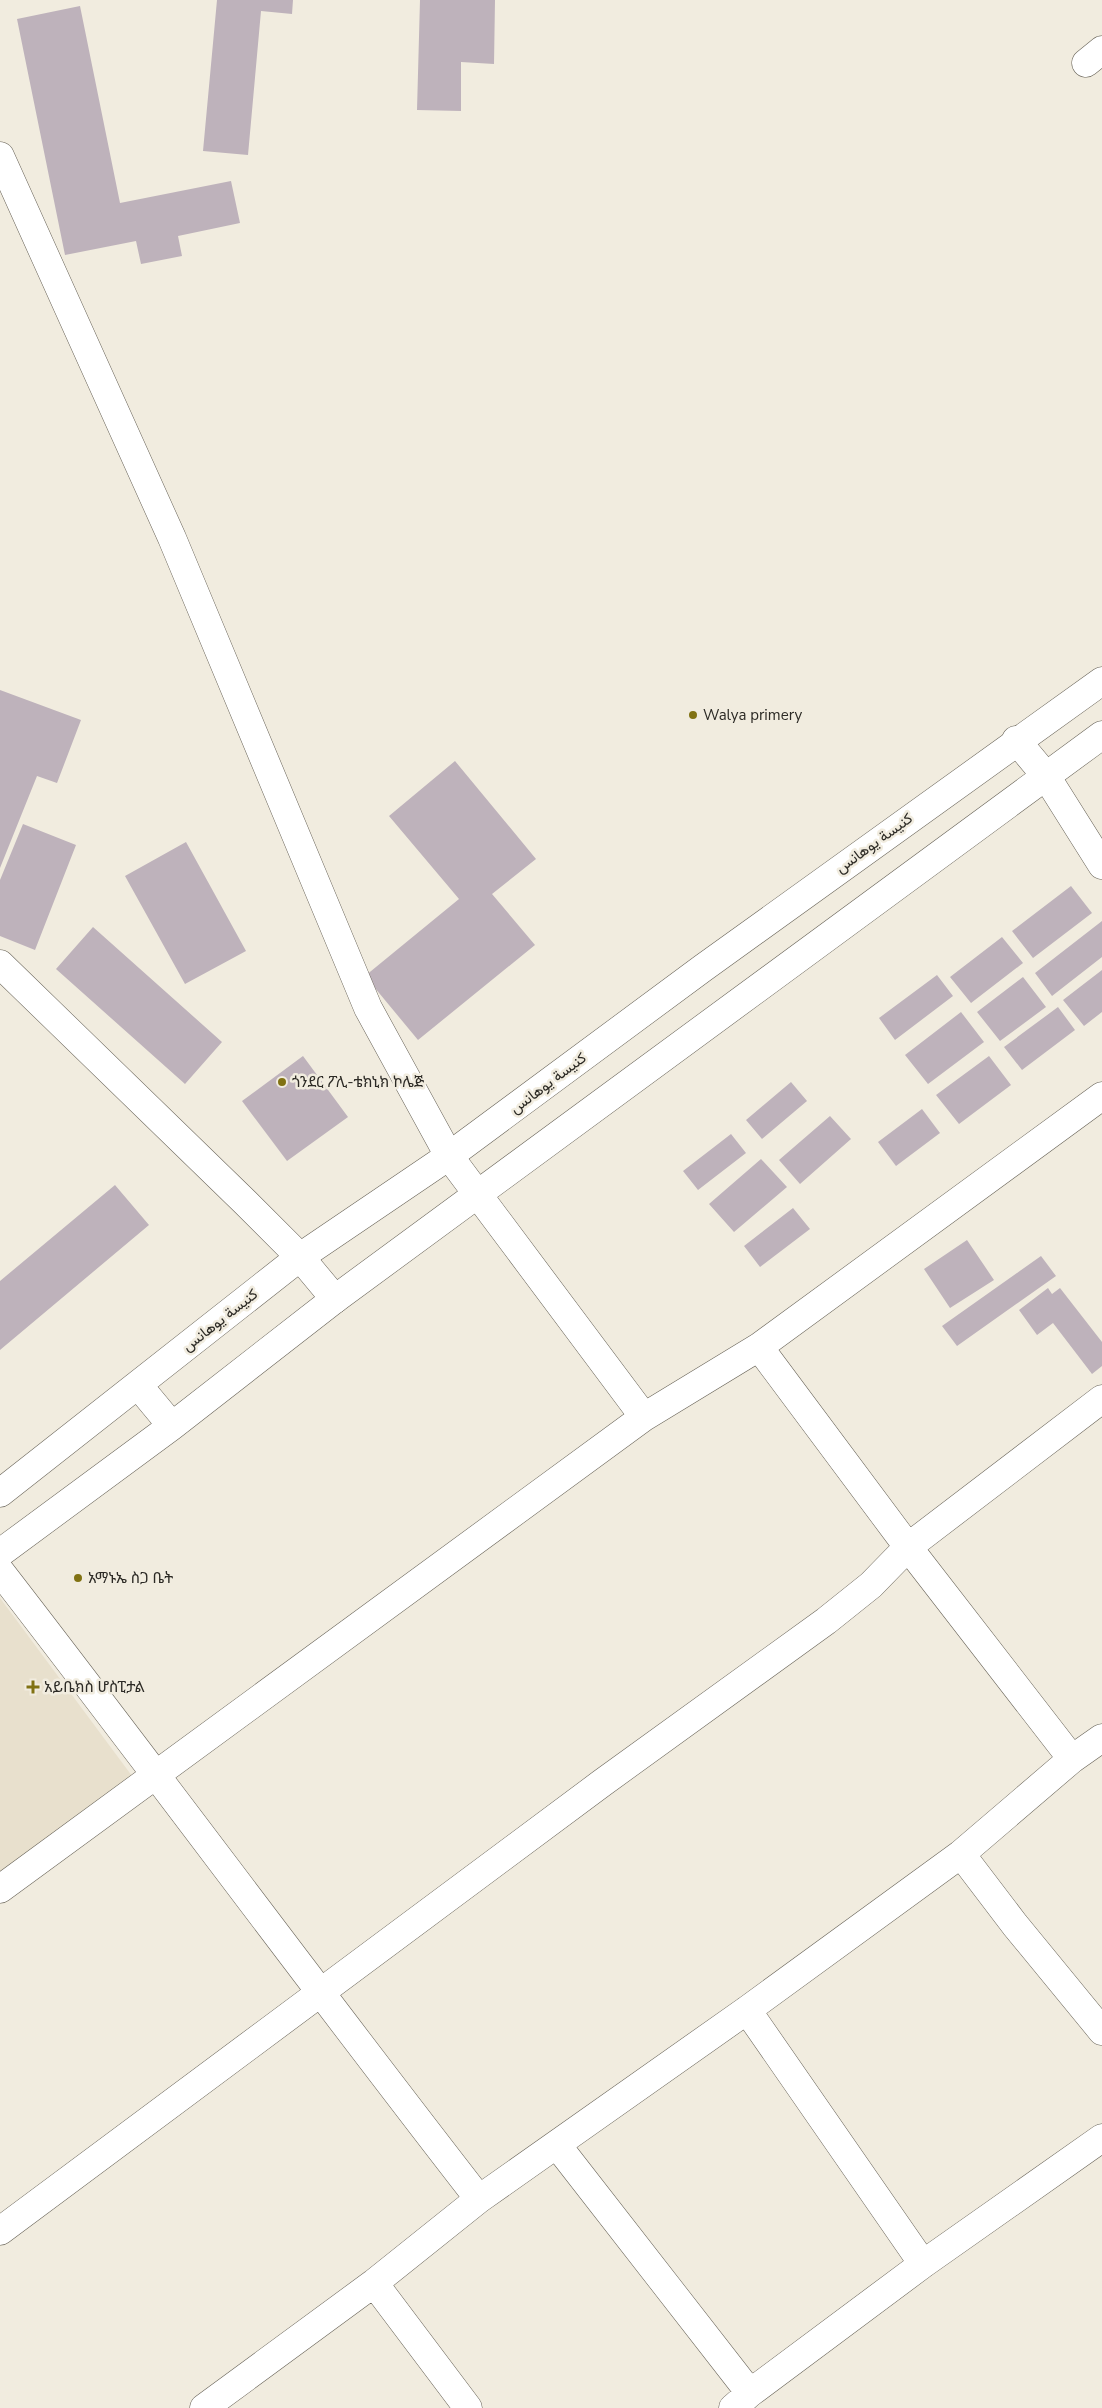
<svg xmlns="http://www.w3.org/2000/svg" width="1102" height="2408" font-family="'Nunito Sans',Vazirmatn,'Noto Sans Ethiopic',sans-serif">
  <rect width="100%" height="100%" fill="#f1ecdf"/>
  <path fill="#e8e0cd" d="M 0,1598 L 132,1776 L 0,1873 Z"/>
  <path fill="#beb2bb" d="M 217,0 L 293,0 L 292,14 L 261,11 L 248,155 L 203,151 Z
    M 420,0 L 495,0 L 494,64 L 461,62 L 461,111 L 417,110 Z
    M 80,6 L 120,203 L 231,181 L 240,223 L 178,236 L 182,256 L 141,264 L 136,241 L 65,255 L 17,19 Z
    M 0,690 L 81,720 L 57,783 L 37,776 L 0,868 Z
    M 455,761 L 536,859 L 492,894 L 535,945 L 418,1040 L 365,976 L 459,899 L 389,816 Z
    M 23,824 L 76,845 L 35,950 L 0,936 L 0,880 Z
    M 186,842 L 246,951 L 185,984 L 125,876 Z
    M 1071,886 L 1092,913 L 1033,958 L 1012,931 Z
    M 1102,921 L 1102,957 L 1052,996 L 1035,973 Z
    M 93,927 L 222,1042 L 185,1084 L 56,969 Z
    M 1002,937 L 1023,963 L 971,1003 L 950,977 Z
    M 1102,970 L 1102,1012 L 1084,1026 L 1063,1000 Z
    M 937,975 L 953,996 L 895,1040 L 879,1018 Z
    M 1023,977 L 1046,1007 L 1000,1041 L 977,1012 Z
    M 1058,1007 L 1075,1030 L 1022,1070 L 1004,1047 Z
    M 961,1012 L 984,1042 L 928,1084 L 905,1055 Z
    M 303,1056 L 348,1117 L 287,1161 L 242,1101 Z
    M 989,1056 L 1011,1085 L 959,1124 L 936,1095 Z
    M 791,1082 L 807,1101 L 762,1139 L 746,1120 Z
    M 922,1109 L 940,1133 L 896,1166 L 878,1142 Z
    M 830,1116 L 851,1139 L 800,1184 L 779,1160 Z
    M 731,1134 L 746,1153 L 698,1190 L 683,1171 Z
    M 761,1159 L 787,1187 L 734,1232 L 709,1204 Z
    M 115,1185 L 149,1225 L 0,1350 L 0,1281 Z
    M 793,1208 L 810,1229 L 760,1267 L 744,1246 Z
    M 967,1240 L 994,1280 L 950,1308 L 924,1269 Z
    M 1041,1256 L 1056,1276 L 957,1346 L 942,1326 Z
    M 1048,1288 L 1052,1294 L 1060,1288 L 1102,1342 L 1102,1366 L 1092,1374 L 1053,1323 L 1037,1335 L 1019,1310 Z"/>
  <g fill="none" stroke-linecap="round" stroke-linejoin="round">
    <g stroke="#686358" stroke-width="29">
      <path id="street" d="M 1086,63 L 1102,50
        M 0,156 L 172,538 L 368,1008 L 449,1156 L 644,1417
        M 1016,740 L 1046,776 L 1102,865
        M 0,964 L 245,1202 L 300,1257 L 335,1299
        M 759,1347 L 908,1547 L 1072,1759
        M 0,1571 C 161,1779 317,1991 479,2199
        M 961,1854 L 1015,1925 L 1102,2031
        M 0,1889 L 644,1417 L 759,1347 L 1102,1096
        M 747,2010 L 923,2264
        M 557,2145 L 750,2393
        M 0,2231 L 602,1783 L 826,1621 L 871,1585 L 908,1547 L 1102,1399
        M 374,2283 L 468,2408
        M 204,2408 L 374,2283 L 479,2199 L 747,2010 L 961,1854 L 1072,1759 L 1102,1738
        M 733,2408 L 750,2393 L 923,2264 L 1102,2138"/>
    </g>
    <g stroke="#686358" stroke-width="29">
      <path id="secondary" d="M 138,1385 L 172,1426
        M 0,1493 L 300,1257 L 449,1156 L 703,968 L 1102,681
        M 0,1553 L 172,1426 L 335,1299 L 1102,735"/>
    </g>
    <use href="#street" stroke="#fff" stroke-width="28"/>
    <use href="#secondary" stroke="#fff" stroke-width="28"/>
  </g>
  <g fill="#817213" stroke="#f1ecdf" stroke-width="2">
    <circle cx="693" cy="715" r="5"/>
    <circle cx="282" cy="1082" r="5"/>
    <circle cx="78" cy="1578" r="5"/>
    <path d="M30.5 1679.5h5v5h5v5h-5v5h-5v-5h-5v-5h5z"/>
  </g>
  <g text-anchor="middle" dominant-baseline="central" stroke-width="5" stroke-linejoin="round" paint-order="stroke">
    <g font-size="15" fill="#2c2a25" stroke="#f1ecdf" text-anchor="start">
      <text x="703" y="715">Walya primery</text>
      <text x="292" y="1082">ጎንደር ፖሊ-ቴክኒክ ኮሌጅ</text>
      <text x="88" y="1578">አማኑኤ ስጋ ቤት</text>
      <text x="44" y="1687">አይቤክስ ሆስፒታል</text>
    </g>
    <g font-size="15" fill="#2c2a25" stroke="#f1ecdf">
      <text transform="translate(874 843) rotate(-36)">كنيسة يوهانس</text>
      <text transform="translate(548 1083) rotate(-37)">كنيسة يوهانس</text>
      <text transform="translate(220 1320) rotate(-38)">كنيسة يوهانس</text>
    </g>
  </g>
</svg>
